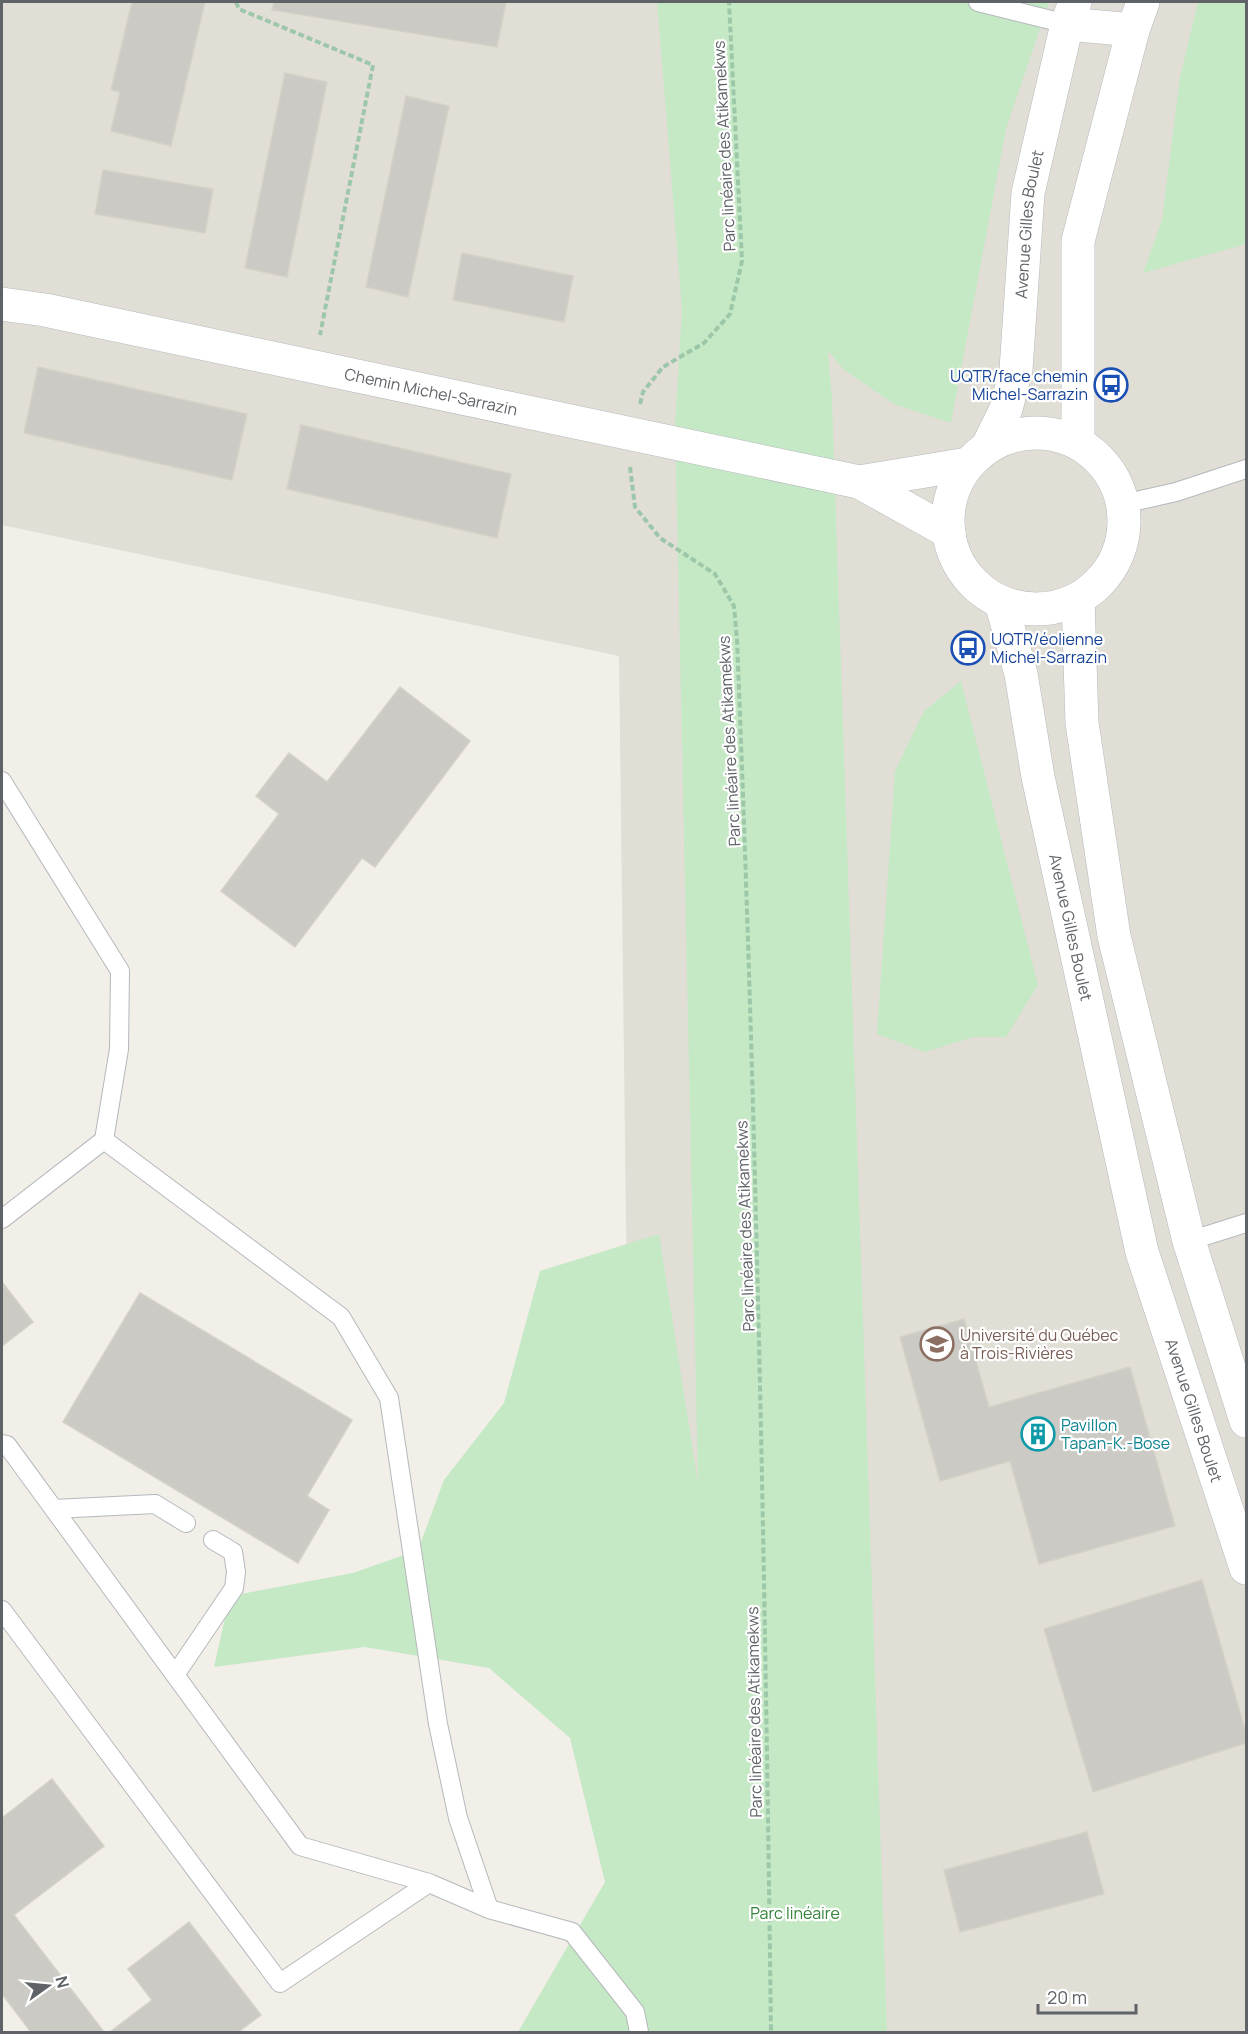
<svg xmlns="http://www.w3.org/2000/svg" width="1248" height="2034" font-family="Manrope,sans-serif">
  <rect width="100%" height="100%" fill="#f1efe8"/>
  <path fill="#e1ded6" d="M 2,2 L 1246,2 L 1246,2032 L 636,2032 L 619,656 L 2,525 Z"/>
  <path fill="#c5e8c5" d="M 657,2 L 1049,2 L 1006,129 L 951,423 L 894,404 L 844,370 L 828,351 L 832,398 L 887,2032 L 518,2032 L 605,1882 L 570,1738 L 489,1668 L 365,1647 L 214,1667 L 230,1596 L 353,1573 L 418,1550 L 444,1480 L 504,1403 L 540,1271 L 659,1234 L 698,1483 L 675,423 L 682,310 Z
    M 1198,2 L 1246,2 L 1246,244 L 1143,273 L 1162,220 L 1180,77 Z
    M 961,681 L 1038,985 L 1006,1037 L 974,1037 L 925,1052 L 877,1034 L 895,771 L 924,711 Z"/>
  <path fill="#cccac5" stroke="#d6d1c6" stroke-width="1.5" d="M 132,2 L 205,2 L 171,146 L 111,131 L 120,92 L 111,90 Z
    M 274,2 L 506,2 L 497,47 L 272,10 Z
    M 285,73 L 327,82 L 287,277 L 245,268 Z
    M 406,96 L 449,106 L 408,297 L 366,287 Z
    M 103,170 L 213,189 L 205,233 L 95,214 Z
    M 462,253 L 573,276 L 564,322 L 453,300 Z
    M 38,367 L 247,414 L 232,480 L 24,433 Z
    M 301,425 L 511,474 L 497,538 L 287,489 Z
    M 400,687 L 470,741 L 375,867 L 362,858 L 295,947 L 221,891 L 279,814 L 256,796 L 289,753 L 327,782 Z
    M 2,1282 L 33,1322 L 2,1346 Z
    M 140,1293 L 352,1420 L 307,1496 L 329,1510 L 298,1563 L 63,1422 Z
    M 964,1319 L 989,1407 L 1130,1367 L 1175,1526 L 1039,1564 L 1010,1461 L 940,1481 L 900,1337 Z
    M 1202,1580 L 1246,1733 L 1246,1743 L 1093,1792 L 1044,1629 Z
    M 52,1779 L 104,1846 L 14,1915 L 104,2032 L 31,2032 L 2,1994 L 2,1818 Z
    M 1087,1832 L 1104,1894 L 960,1932 L 944,1870 Z
    M 189,1922 L 261,2015 L 238,2032 L 110,2032 L 152,2000 L 128,1969 Z"/>
  <g fill="none" stroke-linecap="round" stroke-linejoin="round">
    <g stroke="#b5b8bc" stroke-width="20">
      <path id="service" d="M 978,2 L 1067,24
        M 1123,504 L 1176,492 L 1246,469
        M 2,781 L 120,971 L 119,1049 L 104,1140 L 341,1317 L 389,1398 L 438,1724 L 458,1818 L 489,1909
        M 2,1219 L 104,1140
        M 1189,1241 L 1246,1223
        M 2,1444 L 7,1445 L 300,1846 L 429,1883 L 489,1909 L 572,1932 L 635,2012 L 639,2032
        M 54,1509 L 155,1504 L 186,1523
        M 2,1610 L 280,1983 L 429,1883
        M 175,1675 L 234,1588 L 236,1572 L 233,1552 L 213,1540"/>
    </g>
    <g stroke="#b5b8bc" stroke-width="34">
      <g id="minor">
        <path d="M 1067,24 L 1133,30"/>
        <path id="s1" d="M 2,304 L 45,310 L 859,482"/>
        <circle cx="1036" cy="521" r="88"/>
        <path d="M 1078,442 L 1078,241 L 1133,30 L 1143,2"/>
        <path id="s2" d="M 988,446 L 1006,409 L 1016,370 L 1028,193 L 1067,24 L 1075,2"/>
        <path d="M 949,532 L 859,482 L 968,464"/>
        <path d="M 1078,599 L 1082,723 L 1114,936 L 1189,1241 L 1246,1421"/>
        <path id="s3" d="M 1001,602 L 1021,674 L 1038,777 L 1142,1252 L 1246,1568"/>
      </g>
    </g>
    <path stroke="#9cc7a9" stroke-width="4" stroke-dasharray="6 3" stroke-linecap="butt" d="M 236,2 L 239,9 L 373,65 L 320,335
      M 640,404 L 643,392 L 663,367 L 704,343 L 730,314 L 742,261 L 729,2
      M 630,467 L 635,507 L 660,538 L 715,574 L 734,606 L 737,640 C 756,1104 765,1568 771,2032"/>
    <use href="#service" stroke="#fff" stroke-width="18"/>
    <use href="#minor" stroke="#fff" stroke-width="33"/>
  </g>
  <defs>
    <g id="bus-ring" transform="scale(1.725)"><circle r="9.5" fill="#fff" stroke="#1a4fb4" stroke-width="1.5"/><path d="M-5-6H5V4H4V6H2V4H-2V6H-4V4H-5ZM-3.5-4V0h7V-4ZM-3.5 1.2v1.5H-2V1.2ZM2 1.2v1.5H3.5V1.2Z" fill="#1a4fb4"/></g>
    <g id="university-ring" transform="scale(1.725)"><circle r="9.5" fill="#fff" stroke="#8d6e63" stroke-width="1.5"/><path d="M0-5L7-2L0 1L-7-2ZM-4 1L0 2.5L4 1V4Q0 6-4 4Z" fill="#8d6e63"/></g>
    <g id="building-ring" transform="scale(1.725)"><circle r="9.5" fill="#fff" stroke="#0f9aa8" stroke-width="1.5"/><path d="M-4-6H4V6H1V3H-1V6H-4ZM-2.5-4.3h1.7v1.8h-1.7ZM.8-4.3h1.7v1.8H.8ZM-2.5-1h1.7V.8h-1.7ZM.8-1h1.7V.8H.8Z" fill="#0f9aa8"/></g>
  </defs>
  <g fill-rule="evenodd">
    <use href="#bus-ring" x="1111" y="385"/>
    <use href="#bus-ring" x="968" y="648"/>
    <use href="#university-ring" x="937" y="1344"/>
    <use href="#building-ring" x="1038" y="1434"/>
  </g>
  <g text-anchor="middle" dominant-baseline="central" stroke-width="4.5" stroke-linejoin="round" paint-order="stroke">
    <g font-size="16" fill="#5f6368" stroke="#fff">
      <text transform="translate(724 146) rotate(-93)">Parc linéaire des Atikamekws</text>
      <text stroke="none"><textPath href="#s2" startOffset="228">Avenue Gilles Boulet</textPath></text>
      <text stroke="none"><textPath href="#s1" startOffset="438">Chemin Michel-Sarrazin</textPath></text>
      <text transform="translate(729 741) rotate(-93)">Parc linéaire des Atikamekws</text>
      <text stroke="none"><textPath href="#s3" startOffset="333">Avenue Gilles Boulet</textPath></text>
      <text transform="translate(745 1226) rotate(-92)">Parc linéaire des Atikamekws</text>
      <text stroke="none"><textPath href="#s3" startOffset="832">Avenue Gilles Boulet</textPath></text>
      <text transform="translate(754 1712) rotate(-91)">Parc linéaire des Atikamekws</text>
    </g>
    <g font-size="16" fill="#164399" stroke="#fff" text-anchor="end">
      <text x="1088" y="376">UQTR/face chemin<tspan x="1088" dy="18">Michel-Sarrazin</tspan></text>
      <text x="991" y="639" text-anchor="start">UQTR/éolienne<tspan x="991" dy="18">Michel-Sarrazin</tspan></text>
    </g>
    <g font-size="16" fill="#785e54" stroke="#fff" text-anchor="start">
      <text x="960" y="1335">Université du Québec<tspan x="960" dy="18">à Trois-Rivières</tspan></text>
    </g>
    <g font-size="16" fill="#0d838f" stroke="#fff" text-anchor="start">
      <text x="1061" y="1425">Pavillon<tspan x="1061" dy="18">Tapan-K.-Bose</tspan></text>
    </g>
    <g font-size="16" fill="#348238" stroke="#fff">
      <text x="795" y="1913">Parc linéaire</text>
    </g>
  </g>
  <rect width="1248" height="2034" fill="none" stroke="#5f6368" stroke-width="6"/>
  <g transform="translate(48 1986) rotate(75)" stroke="#ffffff" stroke-width="4.5" paint-order="stroke">
  <path d="M0-4.5L10 22L0 15L-10 22Z" fill="#5f6368"/>
  <text y="-9" font-size="16" font-weight="bold" text-anchor="middle" fill="#5f6368">N</text>
  </g>
  <path d="M1038 2004v9h98v-9" fill="none" stroke="#5f6368" stroke-width="3"/>
  <text x="1047" y="2004" font-size="18" fill="#5f6368" stroke="#ffffff" stroke-width="4.5" paint-order="stroke">20 m</text>
</svg>
